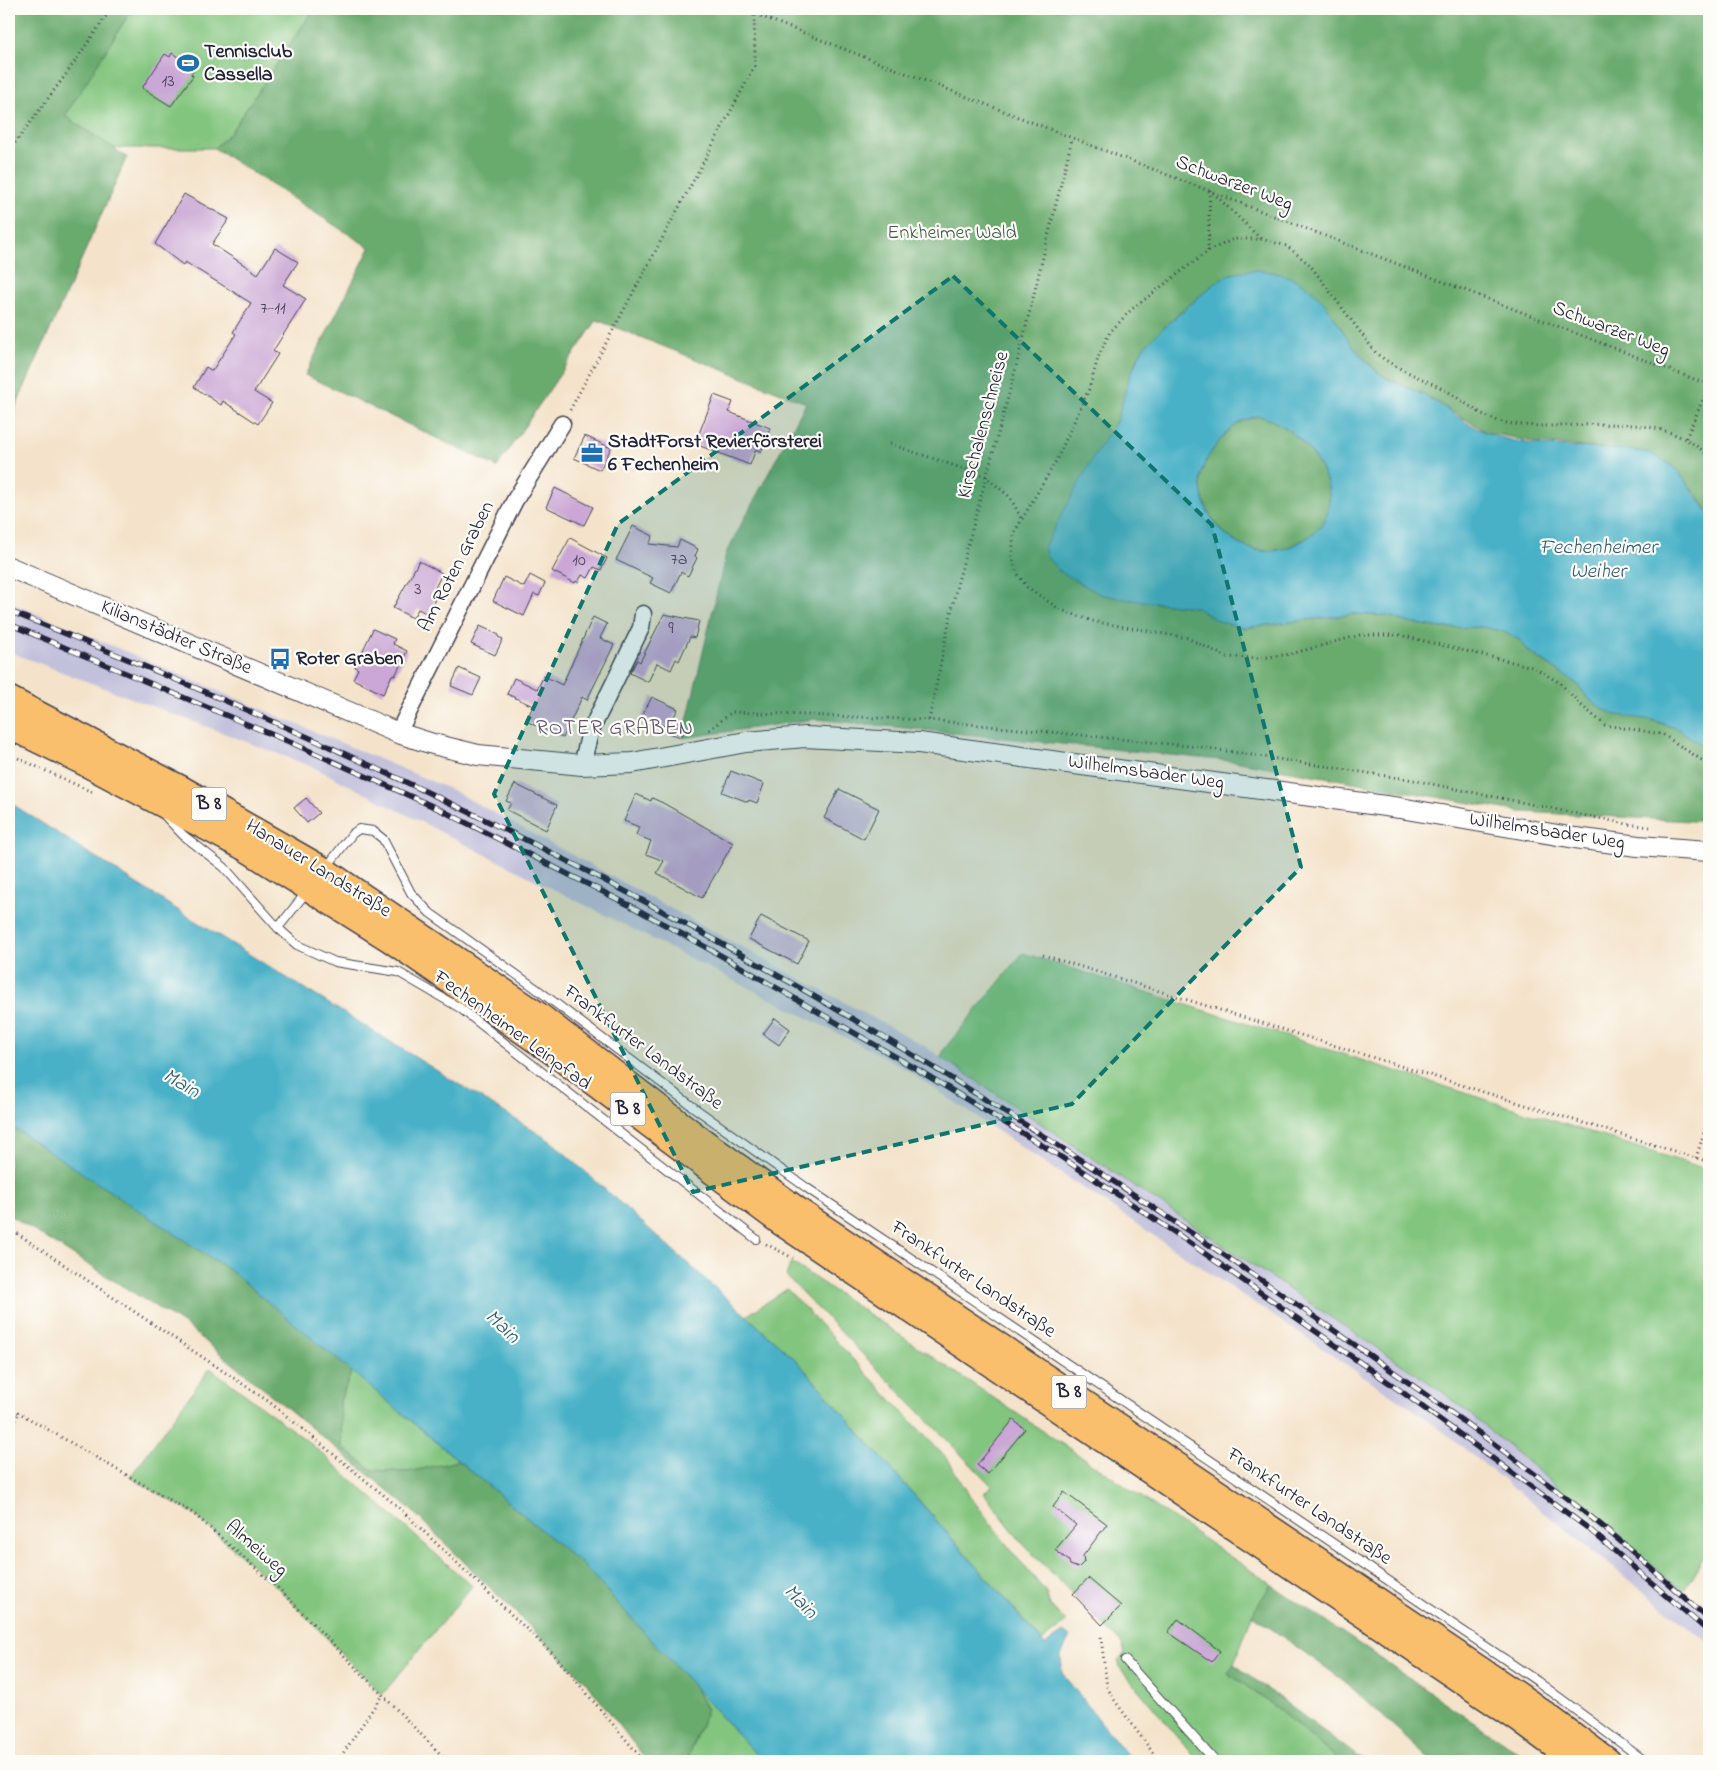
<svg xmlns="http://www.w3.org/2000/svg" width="1718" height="1770" font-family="'Indie Flower',sans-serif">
  <rect width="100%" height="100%" fill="#fdfcf7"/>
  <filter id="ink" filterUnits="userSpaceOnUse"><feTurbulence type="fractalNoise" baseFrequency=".02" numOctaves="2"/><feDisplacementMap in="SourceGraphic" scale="10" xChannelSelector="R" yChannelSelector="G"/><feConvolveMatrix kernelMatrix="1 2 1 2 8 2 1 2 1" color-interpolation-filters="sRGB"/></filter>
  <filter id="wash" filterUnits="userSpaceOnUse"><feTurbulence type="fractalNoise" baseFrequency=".0096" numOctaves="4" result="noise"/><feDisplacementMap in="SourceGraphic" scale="20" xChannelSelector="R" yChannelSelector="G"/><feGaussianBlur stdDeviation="1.12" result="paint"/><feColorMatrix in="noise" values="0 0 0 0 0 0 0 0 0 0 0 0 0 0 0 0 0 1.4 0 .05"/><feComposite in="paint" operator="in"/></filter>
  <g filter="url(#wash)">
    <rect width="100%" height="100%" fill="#f4e3ca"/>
    <path fill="#c2c1dc" d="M 9,602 L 452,790 L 923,1045 L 1443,1392 L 1709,1612 L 1709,1644 L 1426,1418 L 896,1063 L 313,767 L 9,652 Z"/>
    <path fill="#82c57e" stroke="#52745c" d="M 132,9 L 314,9 L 230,133 L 214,148 L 113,148 L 64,116 Z
      M 1023,953 L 1709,1170 L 1709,1548 L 1683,1591 L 1443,1392 L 941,1057 L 945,1048 Z
      M 791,1262 L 1271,1584 L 1252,1615 L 1234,1664 L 1228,1673 L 1274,1706 L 1339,1761 L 1198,1761 L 1120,1668 L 1118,1660 L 1125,1653 L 1122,1644 L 1022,1543 L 984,1493 L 992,1486 L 786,1276 Z
      M 787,1289 L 946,1458 L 970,1496 L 1014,1554 L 1046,1592 L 1049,1604 L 1066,1622 L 1042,1641 L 797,1361 L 746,1316 Z
      M 210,1368 L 310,1443 L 472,1586 L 382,1695 L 278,1588 L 194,1514 L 130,1477 Z
      M 352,1371 L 459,1461 L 408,1472 L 372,1470 L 342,1447 L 340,1401 Z
      M 694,1686 L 762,1761 L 689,1761 L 688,1756 L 707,1710 Z"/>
    <path fill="#69aa6d" stroke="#466654" d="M 9,9 L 132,9 L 65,116 L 127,157 L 9,422 Z
      M 314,9 L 1709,9 L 1709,513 L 1696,493 L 1647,452 L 1537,443 L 1486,432 L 1425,395 L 1381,375 L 1361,355 L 1189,304 L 1143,348 L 1136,361 L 1117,420 L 1094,456 L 1068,507 L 1059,571 L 1100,594 L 1123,599 L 1195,607 L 1221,622 L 1244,628 L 1353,614 L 1388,616 L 1410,623 L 1442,628 L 1482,627 L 1502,631 L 1520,640 L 1529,652 L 1577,684 L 1589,699 L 1678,729 L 1709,750 L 1709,822 L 1521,812 L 1239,762 L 816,719 L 683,738 L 726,553 L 806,403 L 597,320 L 497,467 L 305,375 L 370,248 L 214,148 L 230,133 Z
      M 1258,416 C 1304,424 1361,503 1308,537 C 1272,560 1237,554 1213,519 C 1205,507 1199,491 1201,476 C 1203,463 1212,450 1220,440 C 1231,427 1241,419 1258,416 Z
      M 9,1125 L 231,1270 L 352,1371 L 340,1401 L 342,1447 L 372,1470 L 408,1472 L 459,1461 L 584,1566 L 694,1686 L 707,1710 L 688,1756 L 689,1761 L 647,1761 L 585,1681 L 408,1507 L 188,1327 L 9,1215 Z
      M 1271,1584 L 1521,1754 L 1531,1761 L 1432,1761 L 1343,1680 L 1252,1615 Z
      M 1234,1664 L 1357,1756 L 1370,1761 L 1339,1761 L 1274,1706 L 1228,1673 Z"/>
    <path fill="#48b1c7" stroke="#356a81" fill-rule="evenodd" d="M 1254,270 C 1332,275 1327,326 1374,369 C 1389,383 1409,387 1427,397 C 1447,407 1464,424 1485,432 C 1536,452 1594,445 1647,452 L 1662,459 L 1677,470 L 1709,513 L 1709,750 L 1678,729 L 1652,720 L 1616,715 L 1600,707 L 1589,699 L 1577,684 L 1528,651 L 1520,640 L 1502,631 L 1482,627 L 1442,628 L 1410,623 L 1388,616 L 1353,614 L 1244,628 L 1221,622 L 1195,607 L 1123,599 L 1100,594 L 1059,571 L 1047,557 L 1044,547 L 1094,456 L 1117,420 L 1130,375 L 1143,348 L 1161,330 L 1215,283 L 1230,274 ZM 1258,416 C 1304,424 1361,503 1308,537 C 1296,545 1284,551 1269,551 C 1232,553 1197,514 1201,476 C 1203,463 1212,450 1220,440 C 1231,427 1241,419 1258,416 Z
      M 9,802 L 184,914 L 552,1142 L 797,1361 L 1045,1645 L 1063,1632 L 1070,1637 L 1061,1655 L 1062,1673 L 1132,1761 L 762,1761 L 584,1566 L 459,1461 L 231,1271 L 9,1125 Z"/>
    <g id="blocks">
      <path fill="#caa7d6" d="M 172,53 L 195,68 L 191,74 L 193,76 L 171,106 L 142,88 L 165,54 L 170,57 Z
        M 184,194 L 229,219 L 212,244 L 258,274 L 275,248 L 298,262 L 283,285 L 306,299 L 273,351 L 278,354 L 254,392 L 272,403 L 258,424 L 223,401 L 221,405 L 194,387 L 206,367 L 212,371 L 236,334 L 233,332 L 251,303 L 185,262 L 183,265 L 155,244 Z
        M 714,395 L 733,402 L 729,412 L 770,428 L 761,452 L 756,449 L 750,465 L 695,444 Z
        M 585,436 L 611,448 L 600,470 L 574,458 Z
        M 555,488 L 593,507 L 584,525 L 546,507 Z
        M 633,526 L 653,536 L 649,544 L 677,547 L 680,540 L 698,549 L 695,556 L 697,558 L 688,576 L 681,572 L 671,593 L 650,583 L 653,578 L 616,560 Z
        M 570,538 L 607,558 L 601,570 L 594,567 L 588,578 L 582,575 L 578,582 L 576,581 L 575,583 L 552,571 Z
        M 419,561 L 442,573 L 431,597 L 435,599 L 428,614 L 418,609 L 413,618 L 393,608 Z
        M 530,575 L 545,583 L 539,596 L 534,594 L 524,616 L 493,601 L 504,577 L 524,587 Z
        M 664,614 L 699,621 L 695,638 L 690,637 L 679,661 L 676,659 L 671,670 L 657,663 L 648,682 L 630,673 L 637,660 L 640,662 Z
        M 593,617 L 607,624 L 600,638 L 614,645 L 587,700 L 582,697 L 563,738 L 526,721 L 533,706 L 507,694 L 514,678 L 537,689 L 544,676 L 562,685 Z
        M 480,626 L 499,635 L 498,637 L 503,639 L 495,655 L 471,644 Z
        M 373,629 L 395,639 L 393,644 L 407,651 L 395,676 L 392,675 L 383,694 L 353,679 L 358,669 L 355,667 Z
        M 459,668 L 481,678 L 473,695 L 451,686 Z
        M 652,697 L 678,709 L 673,718 L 685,724 L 681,737 L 667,733 L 669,728 L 642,716 Z
        M 731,771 L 764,784 L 757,803 L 749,800 L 748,802 L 722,792 Z
        M 515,784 L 557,805 L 546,830 L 507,810 L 511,803 L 506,801 Z
        M 839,789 L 879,809 L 864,839 L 824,818 Z
        M 636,794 L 651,801 L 652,798 L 663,803 L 733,843 L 702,898 L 657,873 L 664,861 L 646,854 L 651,841 L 636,835 L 639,827 L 624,821 Z
        M 306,798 L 319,813 L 307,823 L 294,808 Z
        M 761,916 L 809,941 L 797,964 L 749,939 Z
        M 775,1018 L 790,1029 L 779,1045 L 763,1034 Z
        M 1013,1420 L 1025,1429 L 988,1474 L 977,1465 Z
        M 1064,1492 L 1107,1524 L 1083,1556 L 1084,1562 L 1078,1568 L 1070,1565 L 1069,1561 L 1055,1550 L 1076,1525 L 1053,1507 Z
        M 1088,1578 L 1121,1606 L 1102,1625 L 1073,1594 Z
        M 1178,1619 L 1220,1651 L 1212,1662 L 1168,1632 Z"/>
    </g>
  </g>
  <g filter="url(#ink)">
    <use href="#blocks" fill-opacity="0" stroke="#423f50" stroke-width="1"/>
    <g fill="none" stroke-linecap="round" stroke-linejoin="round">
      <g stroke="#423f50" stroke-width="10">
        <path id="service" d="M 165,816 L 183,835 L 224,867 L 278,928 L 297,945 L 335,962 L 398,972 L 460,1008 L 756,1239
          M 326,868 L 352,834 L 359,829 L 373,831 L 383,839 L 411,893 L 430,913 L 534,987 L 696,1109 L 807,1188 L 1537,1681 L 1645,1761
          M 278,928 L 308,890
          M 1125,1660 L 1215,1761"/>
      </g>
      <g stroke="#423f50" stroke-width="19">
        <path id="minor" d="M 398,733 L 515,500 L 562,424
          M 582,765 L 590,732 L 641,628 L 643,614"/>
      </g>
      <g stroke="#423f50" stroke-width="22">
        <path id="tertiary" d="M 9,567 L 398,733 L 433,744 L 478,755 L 582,765 L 632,763 L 746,742 L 805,737 L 919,743 L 1400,808 L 1575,838 L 1638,846 L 1709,851"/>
      </g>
      <g stroke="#423f50" stroke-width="28">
        <path id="primary" d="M 9,699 L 182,789 L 324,870 L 537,1014 L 696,1136 L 802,1213 L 1527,1701 L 1608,1761
          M 9,726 L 81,761 L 245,848 L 391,940 L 550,1050 L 783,1224 L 1518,1719 L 1575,1761"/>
      </g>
      <path stroke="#423f50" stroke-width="3" stroke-dasharray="1 4" stroke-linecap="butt" d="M 748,9 L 755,14 C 1073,139 1391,261 1709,385
        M 9,151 L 64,77 L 111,9
        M 1208,251 L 1210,190 L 1261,239
        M 570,410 L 755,66 L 754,9
        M 1686,438 L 1709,386
        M 890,444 L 985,476 L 1010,497 L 1021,518
        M 1709,456 C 1651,403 1577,435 1507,423 C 1484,419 1466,403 1447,391 C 1423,378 1397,370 1376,353 L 1310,265 L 1287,246 L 1261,239 L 1234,239 L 1208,251 L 1132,309 L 1110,332 L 1099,355 L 1089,389 L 1056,461 L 1014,533 L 1012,556 L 1017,573 L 1027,587 L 1059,609 L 1092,621 L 1187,638 L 1227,657 L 1261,658 L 1291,654 L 1360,635 L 1399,635 L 1533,667 L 1560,683 L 1582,706 L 1605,725 L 1662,734 L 1709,765
        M 929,720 L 956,589 L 1015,371 L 1072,139
        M 709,730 L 732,712 L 929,720 L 1200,747 L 1413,780 L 1627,824 L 1650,827
        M 9,754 L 92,792
        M 1043,955 L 1709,1162
        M 1696,1158 L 1709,1117
        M 9,1228 L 268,1401 L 397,1506 L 556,1657 L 644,1761
        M 766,1244 L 793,1258
        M 9,1407 L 194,1514 L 278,1588 L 447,1761
        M 9,1434 L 19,1413
        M 1101,1637 L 1107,1687 L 1115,1701 L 1159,1761
        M 338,1761 L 382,1695"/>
      <use href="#service" stroke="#fff" stroke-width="8"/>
      <use href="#minor" stroke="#fff" stroke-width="16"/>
      <use href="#tertiary" stroke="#fff" stroke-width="20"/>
      <use href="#primary" stroke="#f9bf6d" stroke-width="25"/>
      <g stroke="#22223b" stroke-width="5.5">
        <path id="rail" d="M 9,611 C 185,681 359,757 528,841 C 791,973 1039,1127 1280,1293 C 1387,1367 1494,1441 1596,1521 C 1635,1552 1671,1587 1709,1619
          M 9,624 L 292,743 L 441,810 L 631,906 L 720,955 L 920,1071 L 1055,1153 L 1177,1234 L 1398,1389 L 1589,1529 L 1709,1632"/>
      </g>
      <use href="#rail" stroke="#fdfcf7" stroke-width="4" stroke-dasharray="11" stroke-linecap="butt"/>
    </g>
  </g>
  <path fill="#0f766e" fill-opacity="0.2" stroke="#0f766e" stroke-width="4" stroke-dasharray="10 6" stroke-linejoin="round" d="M 953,276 L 1212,525 L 1301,867 L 1072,1104 L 693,1192 L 494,794 L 618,524 Z"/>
  <defs>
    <g id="stadium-bare" transform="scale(1.725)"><path d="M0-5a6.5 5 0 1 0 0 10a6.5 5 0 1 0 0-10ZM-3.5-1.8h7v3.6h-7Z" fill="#1f6fb2" stroke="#fdfcf7" stroke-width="2.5" paint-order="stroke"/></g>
    <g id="office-bare" transform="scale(1.725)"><path d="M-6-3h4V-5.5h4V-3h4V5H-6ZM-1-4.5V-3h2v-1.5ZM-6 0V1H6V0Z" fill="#1f6fb2" stroke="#fdfcf7" stroke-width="2.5" paint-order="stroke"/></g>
    <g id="bus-bare" transform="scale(1.725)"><path d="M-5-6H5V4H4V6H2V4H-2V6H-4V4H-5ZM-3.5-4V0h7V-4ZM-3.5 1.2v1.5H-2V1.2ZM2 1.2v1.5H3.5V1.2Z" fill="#1f6fb2" stroke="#fdfcf7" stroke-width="2.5" paint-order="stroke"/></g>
  </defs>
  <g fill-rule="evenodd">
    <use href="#stadium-bare" x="188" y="63"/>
    <use href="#office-bare" x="592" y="453"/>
    <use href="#bus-bare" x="280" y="659"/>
  </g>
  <g text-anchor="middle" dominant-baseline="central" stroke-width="4.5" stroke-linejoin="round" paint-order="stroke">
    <g font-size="18" fill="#4c4362">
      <text x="168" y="82">13</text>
      <text x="273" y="309">7-11</text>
      <text x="679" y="560">7a</text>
      <text x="579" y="561">10</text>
      <text x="418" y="590">3</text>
      <text x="671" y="629">9</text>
    </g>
    <g fill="#fdfcf7" stroke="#646373" stroke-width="1">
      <rect x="191.5" y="787.5" width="35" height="33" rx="4"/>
      <rect x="610.5" y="1092.5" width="35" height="33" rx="4"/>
      <rect x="1051.5" y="1375.5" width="35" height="33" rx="4"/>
    </g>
    <g font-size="19" font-weight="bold" fill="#22223b">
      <text x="209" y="804">B 8</text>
      <text x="628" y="1109">B 8</text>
      <text x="1069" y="1392">B 8</text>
    </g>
    <g font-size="20" font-weight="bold" fill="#22223b" stroke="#fdfcf7" text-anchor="start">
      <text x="204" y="52">Tennisclub<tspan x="204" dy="23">Cassella</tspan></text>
      <text x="608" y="442">StadtForst Revierförsterei<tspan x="608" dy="23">6 Fechenheim</tspan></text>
      <text x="296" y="659">Roter Graben</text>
    </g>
    <g font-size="20" fill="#22223b" stroke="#fdfcf7">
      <text transform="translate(1234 184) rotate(21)">Schwarzer Weg</text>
      <text transform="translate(1611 330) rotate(21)">Schwarzer Weg</text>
      <text transform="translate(984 425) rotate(-75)">Kirschalenschneise</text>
      <text transform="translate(457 567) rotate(-63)">Am Roten Graben</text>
      <text transform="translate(176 638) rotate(23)">Kilianstädter Straße</text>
      <text transform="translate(1146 773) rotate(8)">Wilhelmsbader Weg</text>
      <text transform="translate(1547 832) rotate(9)">Wilhelmsbader Weg</text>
      <text transform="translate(318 869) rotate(32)">Hanauer Landstraße</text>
      <text transform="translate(512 1031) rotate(36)">Fechenheimer Leinpfad</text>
      <text transform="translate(643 1048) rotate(37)">Frankfurter Landstraße</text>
      <text transform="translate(973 1280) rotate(34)">Frankfurter Landstraße</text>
      <text transform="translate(1309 1507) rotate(34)">Frankfurter Landstraße</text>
      <text transform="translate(256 1549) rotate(41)">Almeiweg</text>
    </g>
    <g font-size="20" fill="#445b52" stroke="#fdfcf7">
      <text x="952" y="233">Enkheimer Wald</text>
    </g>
    <g font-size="21" font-style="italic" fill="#315b73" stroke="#fdfcf7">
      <text x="1598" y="548">Fechenheimer<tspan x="1598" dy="24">Weiher</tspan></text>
      <text transform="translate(181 1084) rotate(30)">Main</text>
      <text transform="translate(502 1327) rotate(43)">Main</text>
      <text transform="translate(800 1602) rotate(46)">Main</text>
    </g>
    <g font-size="21" letter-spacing="1" fill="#5d5171" stroke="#fdfcf7">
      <text x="615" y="729">ROTER GRABEN</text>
    </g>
  </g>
  <rect width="1718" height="1770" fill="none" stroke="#fdfcf7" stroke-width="30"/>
</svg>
